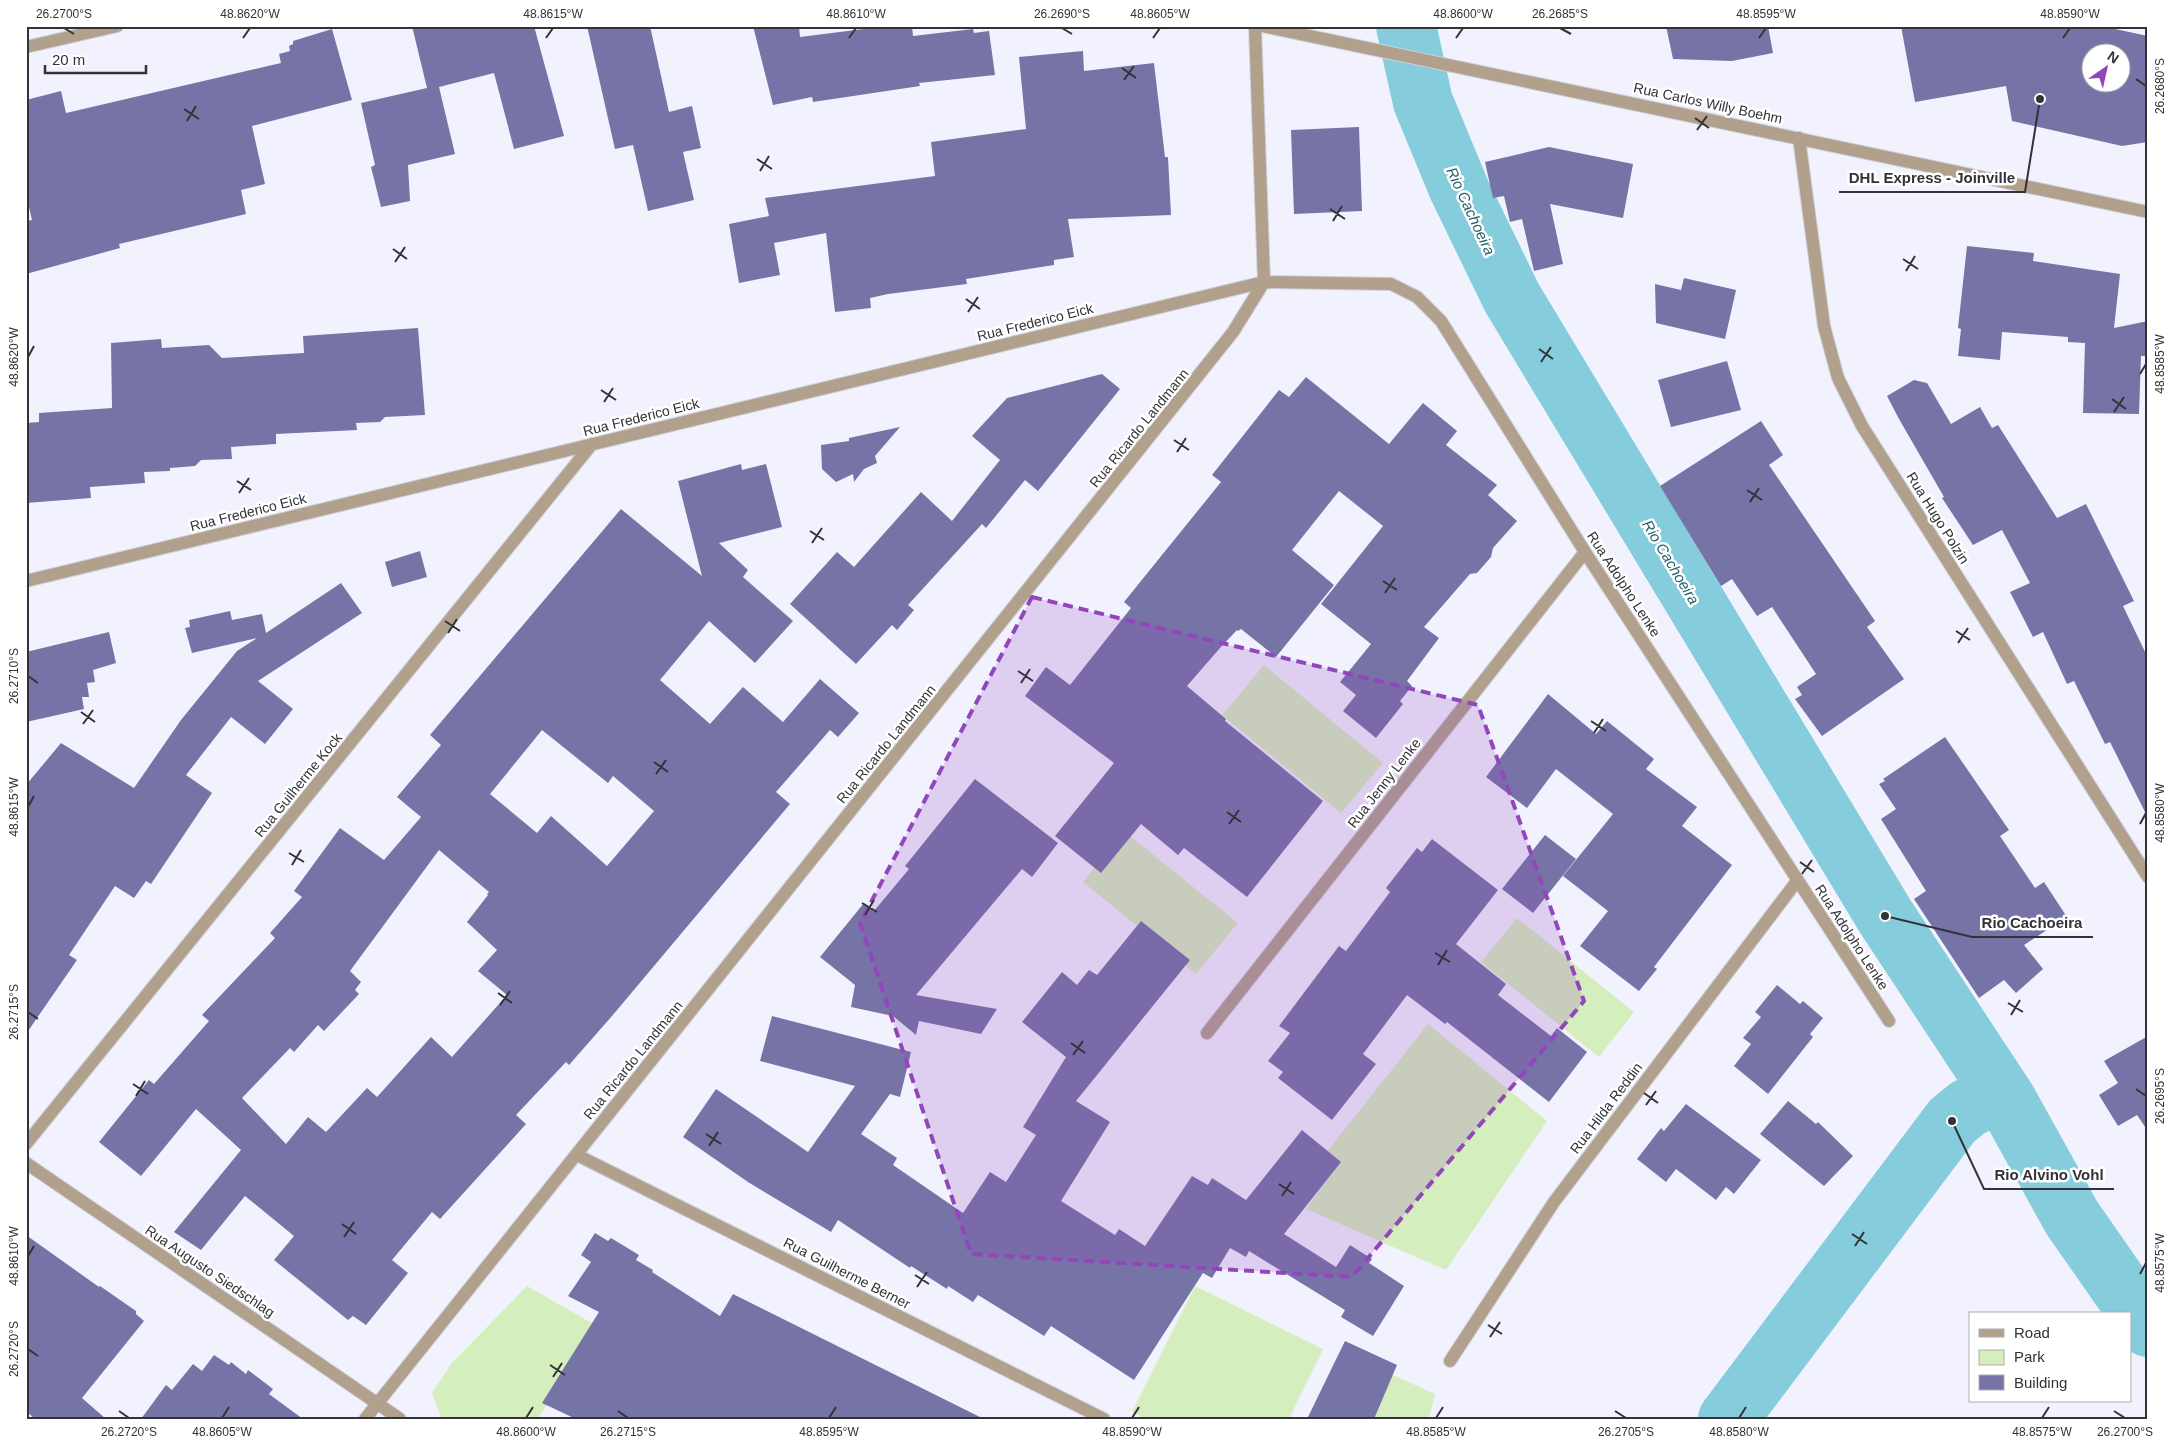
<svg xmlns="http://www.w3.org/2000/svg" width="2174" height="1445" font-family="Arial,sans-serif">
  <rect width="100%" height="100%" fill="#f2f2ff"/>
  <path fill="#d5eebd" d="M 1264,665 L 1383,763 L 1341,813 L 1222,715 Z
    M 1124,831 L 1238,923 L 1196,974 L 1083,882 Z
    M 1517,918 L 1634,1012 L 1599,1057 L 1481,962 Z
    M 1428,1024 L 1547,1121 L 1446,1270 L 1306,1209 L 1335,1169 L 1321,1159 Z
    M 527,1286 L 602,1329 L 537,1419 L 442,1419 L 432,1393 L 451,1364 Z
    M 1195,1286 L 1323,1349 L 1289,1419 L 1146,1419 L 1132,1412 Z
    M 1382,1370 L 1435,1394 L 1429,1419 L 1364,1419 Z"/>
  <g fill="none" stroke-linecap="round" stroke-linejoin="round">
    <path stroke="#85cddc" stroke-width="60" d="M 1406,26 L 1423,102 L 1459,189 L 1512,298 L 1885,916 L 2007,1101 L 2072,1218 L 2148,1327
      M 1728,1419 L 1952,1121 L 1968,1108 L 1986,1099 L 2007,1101"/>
  </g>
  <path fill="#7674a6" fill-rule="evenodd" d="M 412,26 L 534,26 L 564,136 L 514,149 L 494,73 L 439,87 L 455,154 L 408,165 L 410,201 L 381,207 L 371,167 L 375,165 L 361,103 L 427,88 Z
    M 587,26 L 650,26 L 669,112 L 692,106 L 701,148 L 683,152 L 694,200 L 648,211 L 633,145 L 615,149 Z
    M 753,26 L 799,26 L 800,37 L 887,26 L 912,26 L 913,36 L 973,29 L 974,33 L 989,31 L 995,75 L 919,83 L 920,86 L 813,102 L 812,97 L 773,105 Z
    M 1666,26 L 1768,26 L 1773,53 L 1732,61 L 1673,59 Z
    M 1901,26 L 2101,26 L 2148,36 L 2148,142 L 2122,146 L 2012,121 L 2006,86 L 1915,102 ZM 2092,52 L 2122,52 L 2122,82 L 2092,82 Z
    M 332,29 L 352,100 L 252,126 L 265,184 L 241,190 L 246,214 L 119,244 L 120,248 L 26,274 L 26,221 L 32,220 L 26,195 L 26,100 L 61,91 L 66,113 L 281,63 L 279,54 L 290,51 L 289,46 L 293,44 L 293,41 Z
    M 1083,51 L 1084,71 L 1154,63 L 1165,157 L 1168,157 L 1171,215 L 1068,219 L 1074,257 L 1054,260 L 1054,265 L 966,279 L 967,284 L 888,294 L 870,298 L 871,308 L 835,312 L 826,233 L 774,243 L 780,275 L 739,283 L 729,224 L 769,216 L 765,198 L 935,176 L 931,142 L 1026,129 L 1019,57 Z
    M 1359,127 L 1362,211 L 1294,214 L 1291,130 Z
    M 1549,147 L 1633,164 L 1623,218 L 1550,204 L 1563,264 L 1534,271 L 1522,219 L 1510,222 L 1504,196 L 1493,198 L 1485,162 Z
    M 1967,246 L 2034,253 L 2033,261 L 2120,274 L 2114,328 L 2148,321 L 2148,356 L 2141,356 L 2139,414 L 2083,413 L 2085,343 L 2068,342 L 2068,337 L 2002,332 L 2000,360 L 1958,356 L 1961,329 L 1958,328 Z
    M 1684,278 L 1736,290 L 1725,339 L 1656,323 L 1655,284 L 1681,290 Z
    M 418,328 L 425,415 L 385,417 L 380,422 L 356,423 L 357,430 L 276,434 L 276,444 L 231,447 L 232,459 L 201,460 L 195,466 L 170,468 L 170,471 L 144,472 L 145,483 L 90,487 L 91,498 L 26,503 L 26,423 L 39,422 L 39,413 L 112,408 L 111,343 L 161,339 L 162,348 L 209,345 L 222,358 L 304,353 L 303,336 Z
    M 1727,361 L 1741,410 L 1671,427 L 1658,380 Z
    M 1102,374 L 1120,389 L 1038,491 L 1025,480 L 986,528 L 982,524 L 908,605 L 914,610 L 897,630 L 892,625 L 856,664 L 790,604 L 837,552 L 854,567 L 921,492 L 952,521 L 1000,460 L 972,436 L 1007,398 Z
    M 1306,377 L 1389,444 L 1423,403 L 1457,431 L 1446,445 L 1497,485 L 1488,495 L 1517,521 L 1493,548 L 1491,557 L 1477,573 L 1470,574 L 1424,627 L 1439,638 L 1407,681 L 1412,686 L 1400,701 L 1403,704 L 1376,738 L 1343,711 L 1356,695 L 1340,682 L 1371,644 L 1321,604 L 1383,526 L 1339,491 L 1292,550 L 1334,585 L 1276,657 L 1241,629 L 1238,631 L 1237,630 L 1220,648 L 1187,686 L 1226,719 L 1225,721 L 1323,801 L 1247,897 L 1184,848 L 1178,855 L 1141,824 L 1101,873 L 1055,836 L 1114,763 L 1025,696 L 1046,667 L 1070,685 L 1131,608 L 1124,602 L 1221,482 L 1212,475 L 1279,390 L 1289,397 Z
    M 1914,380 L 1927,383 L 1951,424 L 1980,407 L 1992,428 L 1998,425 L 2057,518 L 2086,504 L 2134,601 L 2123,606 L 2148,658 L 2148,818 L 2110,742 L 2105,744 L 2074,681 L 2067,684 L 2043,632 L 2033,637 L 2010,592 L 2030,583 L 2002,530 L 1973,545 L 1942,498 L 1944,497 L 1899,419 L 1887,396 Z
    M 1761,421 L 1783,455 L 1769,465 L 1875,621 L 1867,627 L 1904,679 L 1822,736 L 1795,699 L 1802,695 L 1797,687 L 1816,674 L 1772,607 L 1757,616 L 1732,579 L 1721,586 L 1660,486 Z
    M 900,427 L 875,456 L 877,463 L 864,469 L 854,482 L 853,474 L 836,482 L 822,469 L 821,445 L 849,441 L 849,438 Z
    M 741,464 L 742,470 L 766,464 L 782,527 L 719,543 L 748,570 L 743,577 L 793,621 L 755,663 L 709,621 L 660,680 L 710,724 L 743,687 L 783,722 L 820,679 L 859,713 L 838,737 L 830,730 L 776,792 L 790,804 L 612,1016 L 569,1065 L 566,1062 L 516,1115 L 526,1124 L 440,1219 L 432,1212 L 392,1260 L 408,1273 L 366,1325 L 353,1316 L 348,1320 L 274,1260 L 294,1236 L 245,1196 L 201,1250 L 174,1232 L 241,1150 L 196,1109 L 141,1176 L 99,1142 L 149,1080 L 154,1084 L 209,1021 L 202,1015 L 275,938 L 270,933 L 302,897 L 294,891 L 340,828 L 384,860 L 421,817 L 397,797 L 441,745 L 430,735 L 621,509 L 702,576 L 678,481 ZM 542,730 L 608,783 L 613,776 L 654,811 L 607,866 L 551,816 L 537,833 L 490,794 ZM 439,850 L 489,892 L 487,894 L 488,895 L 467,922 L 497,950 L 478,971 L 507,995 L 452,1057 L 431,1037 L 377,1097 L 367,1088 L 326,1132 L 308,1117 L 286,1144 L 242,1098 L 290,1048 L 294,1052 L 318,1025 L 324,1031 L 359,994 L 355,990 L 361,982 L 350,971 Z
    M 420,551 L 427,577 L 392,587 L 385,562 Z
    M 341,583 L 362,613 L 258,681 L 293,709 L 265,744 L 231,717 L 186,775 L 212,793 L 151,884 L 146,881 L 134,898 L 115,886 L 69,955 L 77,960 L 26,1034 L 26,785 L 61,743 L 134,788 L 181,720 L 237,651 L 257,638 L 192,653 L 185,628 L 190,627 L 189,620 L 230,611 L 232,620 L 262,614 L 266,633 Z
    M 109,632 L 116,663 L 93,670 L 95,682 L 87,683 L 89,697 L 82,697 L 84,709 L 26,722 L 26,652 Z
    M 1548,694 L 1596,734 L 1607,721 L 1654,759 L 1646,769 L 1697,807 L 1682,826 L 1732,865 L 1654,967 L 1657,969 L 1639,991 L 1580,946 L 1608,911 L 1563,876 L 1613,814 L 1556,769 L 1527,808 L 1486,777 Z
    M 1945,737 L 2009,830 L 2000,836 L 2035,888 L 2044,882 L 2067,917 L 2024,945 L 2043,969 L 2016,993 L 2004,980 L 1979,998 L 1914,899 L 1926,891 L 1881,819 L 1896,809 L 1879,784 L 1885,781 L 1883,779 Z
    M 975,779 L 1058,843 L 1032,877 L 1022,869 L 916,995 L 997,1009 L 981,1034 L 919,1021 L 916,1035 L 893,1016 L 851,1007 L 855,985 L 820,957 L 864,903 L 874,911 L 909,869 L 905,866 Z
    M 1545,835 L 1576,859 L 1533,913 L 1502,889 Z
    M 1432,839 L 1498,890 L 1456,944 L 1506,984 L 1498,995 L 1551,1036 L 1557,1028 L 1587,1052 L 1549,1102 L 1447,1022 L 1445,1024 L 1407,995 L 1363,1054 L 1376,1064 L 1332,1120 L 1278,1078 L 1283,1072 L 1268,1061 L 1290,1033 L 1279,1026 L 1339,946 L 1346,951 L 1390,892 L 1386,888 L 1417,848 L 1422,852 Z
    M 1141,921 L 1190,960 L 1076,1101 L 1110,1122 L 1061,1201 L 1115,1235 L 1119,1229 L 1145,1246 L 1192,1176 L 1208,1185 L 1212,1178 L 1246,1200 L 1302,1130 L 1341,1162 L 1284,1234 L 1336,1267 L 1350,1245 L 1372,1259 L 1369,1263 L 1404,1286 L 1373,1336 L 1341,1317 L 1345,1310 L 1249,1251 L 1246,1257 L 1230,1248 L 1212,1278 L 1203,1273 L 1134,1380 L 1051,1326 L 1044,1336 L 978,1295 L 973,1302 L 948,1286 L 947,1289 L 911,1266 L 910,1268 L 838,1220 L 831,1232 L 748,1182 L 683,1137 L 716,1089 L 808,1152 L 855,1086 L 760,1061 L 772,1016 L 911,1052 L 900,1097 L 890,1094 L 861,1134 L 897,1158 L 893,1165 L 963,1213 L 990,1172 L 1006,1182 L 1036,1135 L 1023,1127 L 1066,1057 L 1022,1022 L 1062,972 L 1077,985 L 1089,970 L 1097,975 Z
    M 1777,985 L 1800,1004 L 1803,1001 L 1823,1018 L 1810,1034 L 1813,1037 L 1768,1094 L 1734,1066 L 1751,1044 L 1743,1038 L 1761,1017 L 1755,1012 Z
    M 2148,1036 L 2148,1131 L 2137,1115 L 2118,1126 L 2099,1095 L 2118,1083 L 2104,1061 Z
    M 1788,1101 L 1816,1124 L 1818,1122 L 1853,1156 L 1824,1186 L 1760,1134 Z
    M 1686,1104 L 1761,1160 L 1734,1194 L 1726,1187 L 1716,1200 L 1676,1169 L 1666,1182 L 1637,1159 L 1661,1128 L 1664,1131 Z
    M 595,1233 L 608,1241 L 611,1238 L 639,1255 L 636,1260 L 653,1270 L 652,1272 L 720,1316 L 733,1294 L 984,1419 L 576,1419 L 542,1403 L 599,1312 L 568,1296 L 591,1262 L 581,1255 Z
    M 26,1235 L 99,1287 L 100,1286 L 136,1311 L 136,1314 L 144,1321 L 82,1398 L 106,1419 L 35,1419 L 26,1411 Z
    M 1345,1341 L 1397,1365 L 1374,1419 L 1307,1419 Z
    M 214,1355 L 229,1365 L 231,1362 L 246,1374 L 248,1370 L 273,1389 L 269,1394 L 303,1419 L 141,1419 L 166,1385 L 172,1390 L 193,1364 L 202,1371 Z"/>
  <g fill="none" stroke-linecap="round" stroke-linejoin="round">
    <g stroke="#cfcfdb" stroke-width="14">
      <path id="minor" d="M 1262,26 L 2148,212
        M 26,47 L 117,26
        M 1799,138 L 1824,326 L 1838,378 L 1862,426 L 2148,877
        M 26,581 L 1264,282 L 1391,284 L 1417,297 L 1441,321 L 1585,552 L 1889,1021
        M 1207,1033 L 1585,552
        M 26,1144 L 592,444
        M 577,1155 L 1104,1419
        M 26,1163 L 400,1419
        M 1450,1361 L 1554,1202 L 1797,881
        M 365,1419 L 1233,332 L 1264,282 L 1255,26"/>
    </g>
    <use href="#minor" stroke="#b0a08c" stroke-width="12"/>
  </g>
  <path fill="#9147b9" fill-opacity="0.2" stroke="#9147b9" stroke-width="4" stroke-dasharray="10 6" stroke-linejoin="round" d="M 1032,597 L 1478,705 L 1584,1001 L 1352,1277 L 971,1254 L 860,923 Z"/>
  <path fill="none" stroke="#323237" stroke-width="2" d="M 64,28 L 74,34M 1062,28 L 1072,34M 1560,28 L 1571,34M 243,38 L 250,28M 546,38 L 553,28M 849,38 L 856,28M 1153,38 L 1160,28M 1456,38 L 1463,28M 1759,38 L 1766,28M 2063,38 L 2070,28M 1122,68 L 1136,78M 2136,79 L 2146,86M 1124,80 L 1134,66M 184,109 L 199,119M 1695,118 L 1709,128M 187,121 L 196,106M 1697,130 L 1707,116M 757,159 L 772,169M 760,171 L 769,156M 1330,209 L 1345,219M 1333,221 L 1342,206M 393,249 L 407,259M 1903,259 L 1918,269M 395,262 L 405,247M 1906,271 L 1915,256M 966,299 L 980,309M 968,312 L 978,297M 1539,349 L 1553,359M 28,357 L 34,346M 1541,362 L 1551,347M 2140,374 L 2146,364M 601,390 L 616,400M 2112,399 L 2126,409M 604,402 L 613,388M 2114,412 L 2124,397M 1174,440 L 1189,450M 1177,452 L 1186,438M 237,481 L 251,490M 1747,490 L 1762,500M 239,493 L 249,478M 1750,502 L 1759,488M 810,531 L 824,540M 812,543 L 822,528M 1383,581 L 1397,590M 1385,593 L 1395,578M 445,621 L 460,631M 1956,631 L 1970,640M 448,633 L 457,619M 1958,643 L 1968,628M 1018,671 L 1033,681M 28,676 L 38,683M 1021,683 L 1030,669M 81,712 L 95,722M 1591,721 L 1606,731M 83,724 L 93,710M 1594,733 L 1603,719M 654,762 L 668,772M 656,774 L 666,760M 28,807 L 34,796M 1227,812 L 1241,822M 1229,824 L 1239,810M 2140,824 L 2146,813M 289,853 L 304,862M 1800,862 L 1814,872M 292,865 L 301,850M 1802,874 L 1812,860M 862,903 L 877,912M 865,915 L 874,900M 1435,953 L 1450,962M 1438,965 L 1447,950M 498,993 L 512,1003M 2008,1003 L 2023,1012M 500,1005 L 510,991M 28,1012 L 38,1019M 2011,1015 L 2020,1000M 1071,1043 L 1085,1053M 1073,1055 L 1083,1041M 133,1084 L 148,1094M 2136,1089 L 2146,1096M 1644,1093 L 1658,1103M 136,1096 L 145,1081M 1646,1105 L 1656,1091M 706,1134 L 721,1144M 709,1146 L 718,1132M 1279,1184 L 1294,1194M 1282,1196 L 1291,1182M 342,1224 L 356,1234M 1852,1234 L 1867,1244M 344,1237 L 354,1222M 1855,1246 L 1864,1232M 28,1256 L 34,1246M 2140,1274 L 2146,1263M 915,1275 L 929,1284M 917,1287 L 927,1272M 1488,1325 L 1502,1334M 1490,1337 L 1500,1322M 28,1349 L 38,1356M 550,1365 L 565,1375M 553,1377 L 562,1363M 119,1411 L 129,1418M 618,1411 L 628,1418M 1615,1411 L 1626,1418M 2114,1411 L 2125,1418M 222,1418 L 229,1407M 526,1418 L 533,1407M 829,1418 L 836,1407M 1132,1418 L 1139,1407M 1436,1418 L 1443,1407M 1739,1418 L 1746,1407M 2042,1418 L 2049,1407"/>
  <g text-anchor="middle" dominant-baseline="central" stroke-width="5" stroke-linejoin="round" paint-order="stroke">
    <g font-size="14" fill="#323237" stroke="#fff">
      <text transform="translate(1708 103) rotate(12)">Rua Carlos Willy Boehm</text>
      <text transform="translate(1035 322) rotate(-14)">Rua Frederico Eick</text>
      <text transform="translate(641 417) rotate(-14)">Rua Frederico Eick</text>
      <text transform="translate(1139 428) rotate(-51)">Rua Ricardo Landmann</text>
      <text transform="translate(248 512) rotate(-14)">Rua Frederico Eick</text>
      <text transform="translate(1938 518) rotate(58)">Rua Hugo Polzin</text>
      <text transform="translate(1624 584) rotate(57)">Rua Adolpho Lenke</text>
      <text transform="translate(886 744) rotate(-51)">Rua Ricardo Landmann</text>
      <text transform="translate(1384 783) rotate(-52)">Rua Jenny Lenke</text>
      <text transform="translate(298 785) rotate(-51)">Rua Guilherme Kock</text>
      <text transform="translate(1852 937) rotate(57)">Rua Adolpho Lenke</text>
      <text transform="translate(633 1060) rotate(-51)">Rua Ricardo Landmann</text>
      <text transform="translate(1606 1108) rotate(-53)">Rua Hilda Reddin</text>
      <text transform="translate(210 1271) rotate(34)">Rua Augusto Siedschlag</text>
      <text transform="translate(847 1273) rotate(27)">Rua Guilherme Berner</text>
    </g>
    <g font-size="15" font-style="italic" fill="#245f6b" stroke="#fff">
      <text transform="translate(1471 211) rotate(65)">Rio Cachoeira</text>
      <text transform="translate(1671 562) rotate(59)">Rio Cachoeira</text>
    </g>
  </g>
  <path fill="none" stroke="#323237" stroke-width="2" d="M2040 99L2025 192H1839M1885 916L1972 937H2093M1952 1121L1984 1189H2114"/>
  <g fill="#323237" stroke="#fff" stroke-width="2">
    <circle cx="2040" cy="99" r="5"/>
    <circle cx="1885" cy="916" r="5"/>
    <circle cx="1952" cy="1121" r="5"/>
  </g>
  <g font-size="15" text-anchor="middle" font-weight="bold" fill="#323237" stroke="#fff" stroke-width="5" stroke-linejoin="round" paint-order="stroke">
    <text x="1932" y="183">DHL Express - Joinville</text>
    <text x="2032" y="928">Rio Cachoeira</text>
    <text x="2049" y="1180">Rio Alvino Vohl</text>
  </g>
  <rect width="2174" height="1445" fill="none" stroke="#ffffff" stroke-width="55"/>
  <rect x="1969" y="1312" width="162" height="90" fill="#ffffff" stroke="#adadaf"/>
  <rect x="1979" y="1329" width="25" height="8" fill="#b0a08c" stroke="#adadaf"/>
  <text x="2014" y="1338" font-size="15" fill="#323237">Road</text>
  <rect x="1979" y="1350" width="25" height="15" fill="#d5eebd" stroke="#adadaf"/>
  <text x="2014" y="1362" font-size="15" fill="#323237">Park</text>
  <rect x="1979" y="1375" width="25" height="15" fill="#7674a6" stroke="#adadaf"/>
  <text x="2014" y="1388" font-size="15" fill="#323237">Building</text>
  <g transform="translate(2106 68) rotate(34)"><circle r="24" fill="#ffffff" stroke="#adadaf"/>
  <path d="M0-4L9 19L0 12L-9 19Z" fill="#9147b9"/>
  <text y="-8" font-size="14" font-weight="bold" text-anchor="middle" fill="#323237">N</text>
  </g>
  <path d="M45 65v8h101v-8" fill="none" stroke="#323237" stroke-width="2.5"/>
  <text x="52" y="65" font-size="15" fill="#323237" stroke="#ffffff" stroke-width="4" paint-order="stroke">20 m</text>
  <rect x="28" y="28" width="2118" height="1390" fill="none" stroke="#323237" stroke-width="2"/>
  <g font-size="12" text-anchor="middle" fill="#323237">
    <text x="64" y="18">26.2700°S</text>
    <text x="250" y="18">48.8620°W</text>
    <text x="553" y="18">48.8615°W</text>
    <text x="856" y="18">48.8610°W</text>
    <text x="1062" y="18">26.2690°S</text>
    <text x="1160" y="18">48.8605°W</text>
    <text x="1463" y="18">48.8600°W</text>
    <text x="1560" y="18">26.2685°S</text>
    <text x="1766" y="18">48.8595°W</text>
    <text x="2070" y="18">48.8590°W</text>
    <text transform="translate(2160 86) rotate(-90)" y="4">26.2680°S</text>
    <text transform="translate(14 357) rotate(-90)" y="4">48.8620°W</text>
    <text transform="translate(2160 364) rotate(-90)" y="4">48.8585°W</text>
    <text transform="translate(14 676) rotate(-90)" y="4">26.2710°S</text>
    <text transform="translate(14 807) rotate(-90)" y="4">48.8615°W</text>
    <text transform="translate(2160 813) rotate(-90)" y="4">48.8580°W</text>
    <text transform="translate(14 1012) rotate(-90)" y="4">26.2715°S</text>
    <text transform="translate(2160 1096) rotate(-90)" y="4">26.2695°S</text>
    <text transform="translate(14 1256) rotate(-90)" y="4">48.8610°W</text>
    <text transform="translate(2160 1263) rotate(-90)" y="4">48.8575°W</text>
    <text transform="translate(14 1349) rotate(-90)" y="4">26.2720°S</text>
    <text x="129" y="1436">26.2720°S</text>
    <text x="222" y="1436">48.8605°W</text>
    <text x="526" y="1436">48.8600°W</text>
    <text x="628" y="1436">26.2715°S</text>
    <text x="829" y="1436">48.8595°W</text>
    <text x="1132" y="1436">48.8590°W</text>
    <text x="1436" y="1436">48.8585°W</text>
    <text x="1626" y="1436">26.2705°S</text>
    <text x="1739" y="1436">48.8580°W</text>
    <text x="2042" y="1436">48.8575°W</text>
    <text x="2125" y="1436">26.2700°S</text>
  </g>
</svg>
